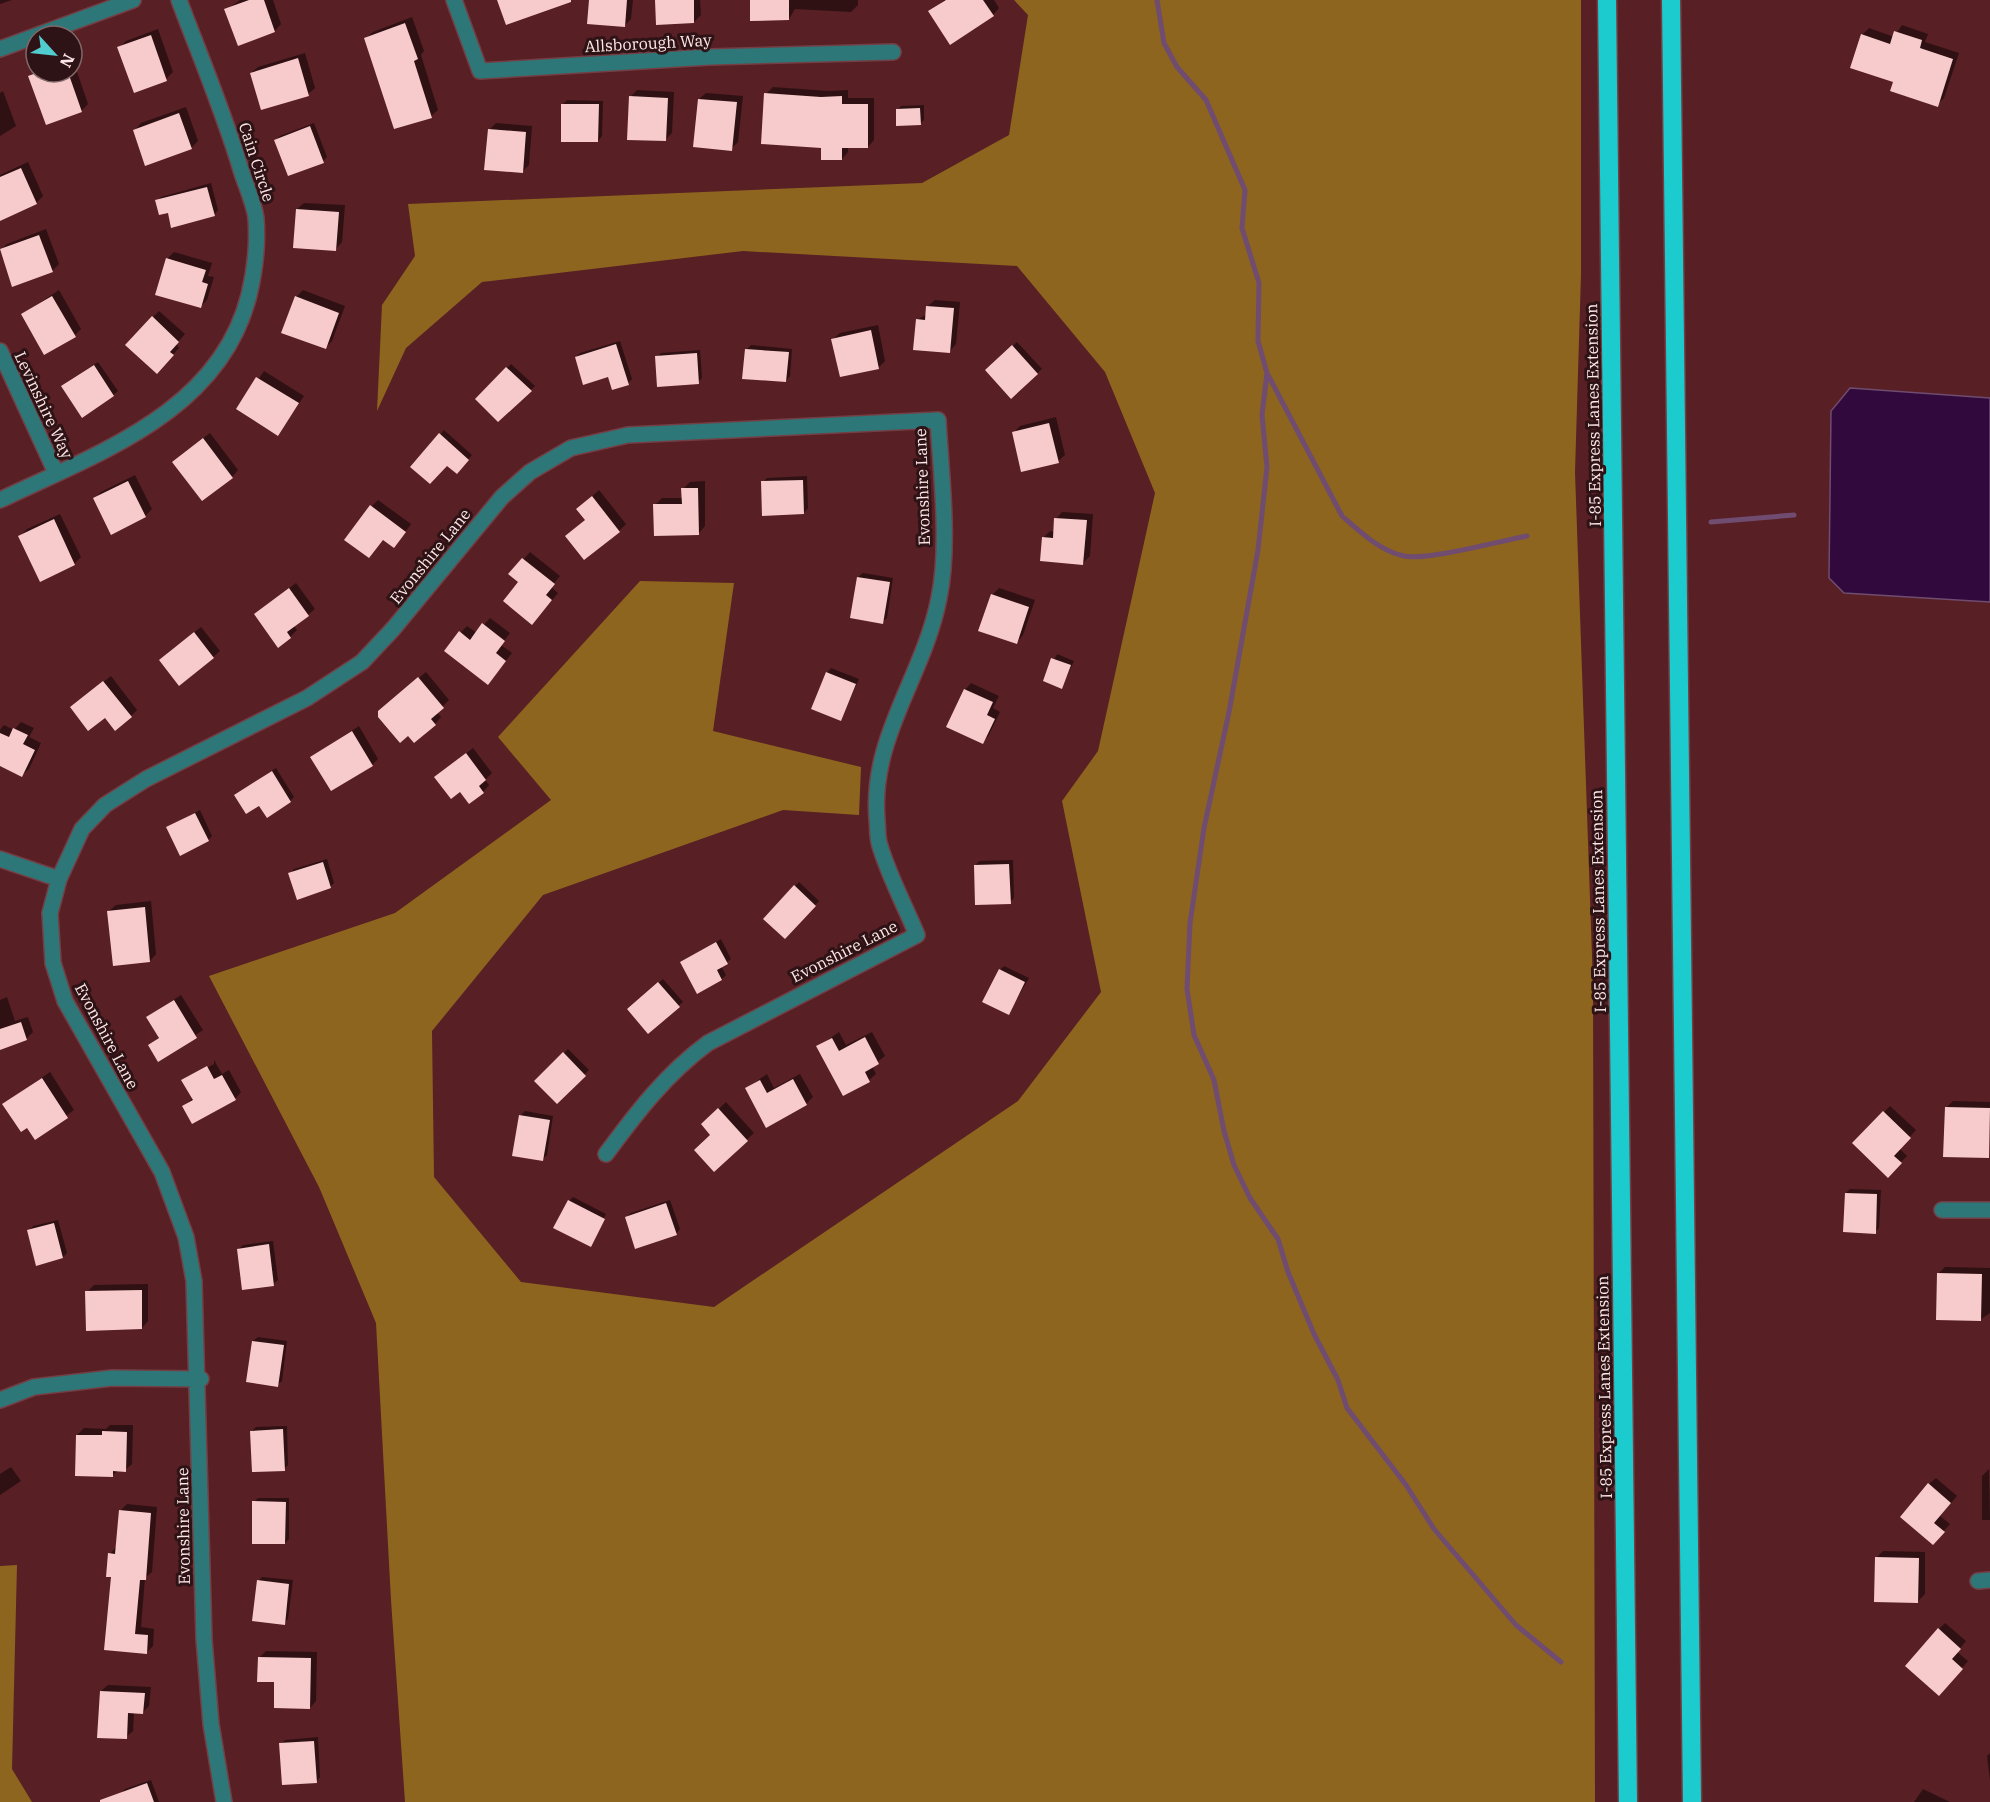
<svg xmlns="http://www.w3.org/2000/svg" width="1990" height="1802" font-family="'IBM Plex Serif',serif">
  <rect width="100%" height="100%" fill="#581f25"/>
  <path fill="#8d651f" d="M 1014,0 L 1581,0 L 1581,274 L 1575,472 L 1593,984 L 1595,1802 L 405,1802 L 391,1600 L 376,1323 L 319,1187 L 209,976 L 395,913 L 551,800 L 498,737 L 640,581 L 734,583 L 713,731 L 861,767 L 859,815 L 783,810 L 543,895 L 432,1031 L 434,1177 L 521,1282 L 714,1307 L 1018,1101 L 1101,992 L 1062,801 L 1098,751 L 1155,493 L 1105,372 L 1017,266 L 743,251 L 482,282 L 406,348 L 377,411 L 382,305 L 415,256 L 408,204 L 922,183 L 1009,135 L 1028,15 Z
    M 17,1565 L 12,1769 L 32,1802 L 0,1802 L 0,1566 Z"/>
  <path fill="#31093d" stroke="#6f4c70" stroke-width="1.5" d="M 1850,388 L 1990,398 L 1990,602 L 1844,593 L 1829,578 L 1831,411 Z"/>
  <path fill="#0007" d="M 0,0 L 12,0 L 0,4 Z
    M 240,0 L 273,0 L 281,24 L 275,31 L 239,44 L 226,10 Z
    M 590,0 L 633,0 L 631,19 L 625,25 Z
    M 657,0 L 700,0 L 701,15 L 694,22 Z
    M 751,0 L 858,0 L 858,5 L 851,12 L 795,9 L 789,19 Z
    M 944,0 L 994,0 L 999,8 L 993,15 L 930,12 Z
    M 412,17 L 424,51 L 421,55 L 438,110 L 431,116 L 366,38 L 373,32 Z
    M 1902,25 L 1928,34 L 1925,42 L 1959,53 L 1944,98 L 1937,105 L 1895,81 L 1862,35 L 1869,28 L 1894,37 Z
    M 158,29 L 173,72 L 166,79 L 119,48 L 126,41 Z
    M 305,53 L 315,88 L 308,94 L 251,73 L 258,67 Z
    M 75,66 L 88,104 L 81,111 L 30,76 L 36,70 L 72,72 Z
    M 773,87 L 829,91 L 848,90 L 848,98 L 874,98 L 874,140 L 868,147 L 848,147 L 848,152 L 842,159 L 822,147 L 766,94 Z
    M 637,90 L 674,92 L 672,133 L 665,140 L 630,97 Z
    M 3,91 L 16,126 L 0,136 L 0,93 Z
    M 706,93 L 743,96 L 738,142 L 731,149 L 699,99 Z
    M 567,100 L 603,101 L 602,136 L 598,141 L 563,104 Z
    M 924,105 L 924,120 L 920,124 L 897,110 L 901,106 Z
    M 186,107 L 198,141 L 191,148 L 135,130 L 141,123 Z
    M 314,123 L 327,157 L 323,161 L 276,140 L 280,136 Z
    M 496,123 L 532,126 L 529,165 L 522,172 L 489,130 Z
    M 28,162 L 43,196 L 36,203 L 0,219 L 0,175 Z
    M 211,183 L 218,210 L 214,215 L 169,211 L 157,201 L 161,197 Z
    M 304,203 L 345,205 L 342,242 L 336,249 L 297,209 Z
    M 46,229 L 59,264 L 52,271 L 14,284 L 0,250 L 7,244 Z
    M 174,252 L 212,263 L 208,276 L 214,277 L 207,300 L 201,306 L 167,259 Z
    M 59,290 L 81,329 L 75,335 L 23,314 Z
    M 303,290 L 345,306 L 332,341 L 325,348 L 296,297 Z
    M 935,300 L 960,302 L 956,344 L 950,351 L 917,320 L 927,314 L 928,306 Z
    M 159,311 L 185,334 L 176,344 L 179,348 L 157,372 L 153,317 Z
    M 878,325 L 885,361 L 879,367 L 841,376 L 833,339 L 840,333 Z
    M 620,341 L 632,379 L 628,383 L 576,357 L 580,353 Z
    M 1017,342 L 1042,369 L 1011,397 L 987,370 Z
    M 751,345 L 792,349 L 790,376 L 786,381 L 746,350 Z
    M 700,350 L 702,378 L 698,382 L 657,357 L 661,353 Z
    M 98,362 L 118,391 L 113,395 L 67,382 Z
    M 511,364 L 535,386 L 498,420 L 477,399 Z
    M 264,371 L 304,396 L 278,434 L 238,409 Z
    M 1056,417 L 1065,455 L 1058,461 L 1013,433 L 1020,426 Z
    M 444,430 L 472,455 L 461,468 L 440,435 Z
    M 210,433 L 238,470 L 232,477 L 181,455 Z
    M 135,475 L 152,509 L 145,516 L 95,498 L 101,492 Z
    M 807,476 L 808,508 L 804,513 L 763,482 L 767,478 Z
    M 705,481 L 705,526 L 699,533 L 655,505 L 662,498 L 683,498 L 683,489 L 690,482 Z
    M 599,490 L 626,524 L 619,531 L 567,536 L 586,519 L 578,509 Z
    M 378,500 L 411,524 L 400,539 L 384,539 L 369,556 L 372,506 Z
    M 1062,512 L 1093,514 L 1090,556 L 1083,563 L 1043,538 L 1050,531 L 1055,532 L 1056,519 Z
    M 60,514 L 81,557 L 74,564 L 20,536 L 27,529 Z
    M 530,552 L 560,576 L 551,587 L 558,593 L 539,616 L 520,582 L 511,574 Z
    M 863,573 L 893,578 L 887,618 L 882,622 L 858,577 Z
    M 296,583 L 315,609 L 294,626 L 297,630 L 290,637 L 256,614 Z
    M 999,588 L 1035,600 L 1023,635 L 1017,642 L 992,595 Z
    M 490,618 L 510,633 L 501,645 L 512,653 L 494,676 L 461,632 L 467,626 L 477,633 Z
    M 201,627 L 220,651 L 213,657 L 167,653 Z
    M 1057,654 L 1074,661 L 1062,687 L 1044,680 Z
    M 831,668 L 859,679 L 841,719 L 827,673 Z
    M 426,672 L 449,700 L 437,712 L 441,717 L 435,724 L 387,705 Z
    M 111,676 L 137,710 L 131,716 L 105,716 L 79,701 Z
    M 971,683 L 999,696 L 993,708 L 1000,712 L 989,735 L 983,742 L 965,690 Z
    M 21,722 L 34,728 L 29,737 L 41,743 L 29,769 L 22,775 L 1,765 L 0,767 L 0,730 L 4,725 L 14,730 Z
    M 359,726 L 378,759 L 372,765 L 312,757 Z
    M 473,748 L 492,773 L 485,780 L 489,785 L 483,792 L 461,790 L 443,771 Z
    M 276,768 L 294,797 L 290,801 L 259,804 L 236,795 Z
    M 200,810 L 212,836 L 208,840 L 168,827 Z
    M 327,859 L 334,883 L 330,887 L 290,874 L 294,869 Z
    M 1013,860 L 1014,898 L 1010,902 L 975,866 L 979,861 Z
    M 799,882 L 819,901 L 785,937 L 765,919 Z
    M 151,901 L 156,954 L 150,961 L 109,911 L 116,905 Z
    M 721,939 L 731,959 L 721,966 L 726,975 L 722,979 L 681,963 Z
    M 1004,966 L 1029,978 L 1008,1014 L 1000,970 Z
    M 663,979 L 683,1002 L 678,1006 L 633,1005 Z
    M 181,995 L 203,1030 L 159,1060 L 150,1045 L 160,1036 L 148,1017 Z
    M 7,997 L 15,1021 L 28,1017 L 33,1032 L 26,1039 L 0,1048 L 0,1000 Z
    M 839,1032 L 846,1045 L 872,1032 L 885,1056 L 872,1066 L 876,1074 L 869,1080 L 818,1047 Z
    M 568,1049 L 589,1070 L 557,1102 L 536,1081 Z
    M 214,1060 L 222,1074 L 229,1070 L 241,1092 L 235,1099 L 184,1106 L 193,1098 L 183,1081 L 189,1075 L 189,1078 L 214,1064 Z
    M 50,1072 L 74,1110 L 35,1138 L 28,1126 L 4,1104 Z
    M 767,1074 L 774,1088 L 800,1074 L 813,1097 L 806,1104 L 747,1088 Z
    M 1953,1101 L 1990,1102 L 1988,1157 L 1947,1107 Z
    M 726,1102 L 754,1133 L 714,1170 L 712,1135 L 703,1124 Z
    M 1890,1106 L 1916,1130 L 1899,1148 L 1907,1156 L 1888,1175 L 1854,1143 Z
    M 525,1111 L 553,1116 L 547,1155 L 543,1159 L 520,1116 Z
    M 1850,1189 L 1881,1190 L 1879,1228 L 1875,1232 L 1846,1193 Z
    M 573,1197 L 606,1214 L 591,1245 L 569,1201 Z
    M 670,1200 L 680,1229 L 676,1234 L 626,1217 L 631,1213 Z
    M 58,1220 L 67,1253 L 63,1257 L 29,1231 L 33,1226 Z
    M 273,1241 L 278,1280 L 273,1284 L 239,1249 L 243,1245 Z
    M 1945,1267 L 1990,1268 L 1990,1313 L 1981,1319 L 1938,1274 Z
    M 148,1284 L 148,1321 L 142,1328 L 87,1292 L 94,1285 Z
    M 258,1337 L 287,1341 L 282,1381 L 277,1385 L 253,1341 Z
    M 110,1425 L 133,1425 L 132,1464 L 125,1470 L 118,1470 L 113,1475 L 77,1435 L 84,1428 L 106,1429 Z
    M 287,1426 L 288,1465 L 284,1469 L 252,1431 L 256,1427 Z
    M 11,1467 L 21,1481 L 0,1495 L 0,1474 Z
    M 1989,1469 L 1990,1520 L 1982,1520 L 1982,1476 Z
    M 1936,1478 L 1957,1496 L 1940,1516 L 1950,1524 L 1933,1543 L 1929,1484 Z
    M 258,1498 L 289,1498 L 289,1539 L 285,1543 L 254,1502 Z
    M 127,1504 L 157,1507 L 152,1572 L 145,1578 L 141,1627 L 154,1629 L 153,1646 L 146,1653 L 106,1649 L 113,1576 L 110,1554 L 116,1547 L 120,1511 Z
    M 1883,1551 L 1925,1552 L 1925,1594 L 1918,1601 L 1876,1558 Z
    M 262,1577 L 293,1580 L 288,1619 L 284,1623 L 258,1581 Z
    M 1945,1623 L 1966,1641 L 1957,1652 L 1968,1661 L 1946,1687 L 1939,1629 Z
    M 266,1651 L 317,1652 L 316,1701 L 310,1708 L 276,1681 L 259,1658 Z
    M 108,1685 L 151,1687 L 149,1706 L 143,1712 L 134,1712 L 133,1731 L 126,1737 L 101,1691 Z
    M 318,1737 L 320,1777 L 316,1782 L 281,1744 L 285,1740 Z
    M 1990,1753 L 1990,1781 L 1987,1756 Z
    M 151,1780 L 159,1802 L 124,1802 L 121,1793 L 125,1789 Z
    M 1923,1789 L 1950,1802 L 1914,1802 Z"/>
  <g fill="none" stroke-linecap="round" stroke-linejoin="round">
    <path stroke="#6f4c70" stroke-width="5" d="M 1157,0 L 1164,43 L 1177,67 L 1206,100 L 1245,190 L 1242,228 L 1259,283 L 1258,341 L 1267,373 L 1342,516 C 1359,531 1380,551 1404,556 C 1426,561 1500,541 1527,536
      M 1267,373 L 1262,415 L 1267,467 L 1258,550 L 1229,712 L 1204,828 L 1190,923 L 1187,989 L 1194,1035 L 1214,1080 L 1224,1131 L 1234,1165 L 1250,1198 L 1278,1239 L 1288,1272 L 1314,1334 L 1338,1380 L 1347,1408 L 1406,1485 L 1434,1529 L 1516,1625 L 1561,1662
      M 1711,522 L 1794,515"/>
  </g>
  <path fill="#f7cbcc" d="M 249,0 L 264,0 L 275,32 L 238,46 L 224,9 Z
    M 497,0 L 571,0 L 571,2 L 506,25 Z
    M 589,0 L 627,0 L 625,27 L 587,24 Z
    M 655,0 L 694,0 L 694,23 L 656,25 Z
    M 750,0 L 789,0 L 789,20 L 750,21 Z
    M 946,0 L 983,0 L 994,16 L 950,45 L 928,11 Z
    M 405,23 L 418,59 L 414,61 L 432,118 L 394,129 L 364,38 Z
    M 1894,31 L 1922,40 L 1920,48 L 1953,59 L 1938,107 L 1890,91 L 1893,82 L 1850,68 L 1861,34 L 1890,44 Z
    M 151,35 L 167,81 L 134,93 L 117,47 Z
    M 298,58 L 309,96 L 261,110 L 250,73 Z
    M 39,72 L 54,72 L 55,76 L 68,72 L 82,112 L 46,125 L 28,76 Z
    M 764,93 L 821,97 L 842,96 L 842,104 L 868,104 L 868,148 L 842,148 L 842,160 L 821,160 L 821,148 L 761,144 Z
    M 629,96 L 668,98 L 666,141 L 627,140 Z
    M 698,99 L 737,102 L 732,151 L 693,147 Z
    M 561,104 L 599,104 L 598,142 L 561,142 Z
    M 920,108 L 921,125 L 896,126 L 896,109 Z
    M 179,113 L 192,149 L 145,166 L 133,130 Z
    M 310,126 L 324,163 L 288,176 L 274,140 Z
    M 488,129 L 526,132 L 523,173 L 484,170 Z
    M 21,168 L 37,204 L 0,221 L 0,177 Z
    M 207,187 L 215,216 L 171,228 L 168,213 L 159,215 L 155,200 Z
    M 296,209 L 339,212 L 336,251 L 293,248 Z
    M 39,235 L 53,272 L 12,287 L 0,249 Z
    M 166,258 L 206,270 L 202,282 L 208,284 L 201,308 L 155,295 Z
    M 52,296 L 76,337 L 44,355 L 21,314 Z
    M 295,296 L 339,313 L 326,349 L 281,333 Z
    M 926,306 L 954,308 L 950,353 L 913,350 L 916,319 L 925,320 Z
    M 152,316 L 179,342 L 170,352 L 174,355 L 157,374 L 125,345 Z
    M 871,330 L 879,369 L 840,377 L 831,339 Z
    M 616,344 L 629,385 L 612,390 L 608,377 L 583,385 L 575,357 Z
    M 1012,345 L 1038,374 L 1011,399 L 985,370 Z
    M 745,349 L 789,352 L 786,382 L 742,379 Z
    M 697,353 L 699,384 L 657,387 L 655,356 Z
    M 94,365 L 114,396 L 82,418 L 61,386 Z
    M 506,367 L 532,391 L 498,422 L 475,399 Z
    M 256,377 L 299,403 L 278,436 L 236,409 Z
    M 1049,423 L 1059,463 L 1021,472 L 1012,432 Z
    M 439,433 L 469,460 L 457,474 L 447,466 L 430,484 L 410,467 Z
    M 203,438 L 233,478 L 202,501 L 172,462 Z
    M 803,480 L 804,514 L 762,516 L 761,481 Z
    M 128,481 L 146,517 L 111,535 L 93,498 Z
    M 681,488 L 698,488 L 699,535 L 654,536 L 653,504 L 682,504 Z
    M 592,496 L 620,532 L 584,560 L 565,536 L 585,520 L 576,509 Z
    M 370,505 L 406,532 L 394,548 L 383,540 L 369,558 L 344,540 Z
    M 1054,518 L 1087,520 L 1083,565 L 1040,561 L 1042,537 L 1053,538 Z
    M 54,519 L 75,565 L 40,582 L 18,536 Z
    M 522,558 L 555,584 L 546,595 L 552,600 L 532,625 L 503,601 L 518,582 L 508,574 Z
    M 857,577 L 890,582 L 883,624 L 850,618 Z
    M 289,588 L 309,616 L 287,632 L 291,638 L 278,648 L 254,614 Z
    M 991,594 L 1029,607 L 1017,644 L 978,631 Z
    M 482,623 L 505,641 L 496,653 L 506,661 L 488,685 L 444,651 L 459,631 L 470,640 Z
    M 194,632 L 214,658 L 179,686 L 159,660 Z
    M 1051,658 L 1071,665 L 1062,689 L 1043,681 Z
    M 826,672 L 856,684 L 841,721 L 811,709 Z
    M 418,677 L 444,708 L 431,719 L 436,725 L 414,743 L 408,736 L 400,743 L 378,717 L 378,711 Z
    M 103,681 L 132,717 L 115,731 L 105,718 L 88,731 L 70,707 Z
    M 964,689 L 993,702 L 987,715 L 995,719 L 983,744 L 946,727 Z
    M 13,728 L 28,735 L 23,744 L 35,750 L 22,777 L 0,766 L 0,733 L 9,737 Z
    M 352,731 L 373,766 L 331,791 L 310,757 Z
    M 466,753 L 486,780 L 479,786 L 484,793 L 469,804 L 460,792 L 451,799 L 434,777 Z
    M 272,771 L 291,802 L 267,818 L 259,806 L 246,814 L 234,795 Z
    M 195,813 L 209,841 L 180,856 L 166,827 Z
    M 323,862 L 331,888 L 297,900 L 288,873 Z
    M 1009,864 L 1011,904 L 975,905 L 974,865 Z
    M 794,885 L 816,906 L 785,939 L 763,919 Z
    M 145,907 L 150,962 L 113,966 L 107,911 Z
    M 716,942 L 728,964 L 717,970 L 722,980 L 697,994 L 680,962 Z
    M 999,969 L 1025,982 L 1009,1015 L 982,1002 Z
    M 658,982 L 680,1007 L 648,1034 L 627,1009 Z
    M 174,1000 L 197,1038 L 158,1062 L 148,1045 L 159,1038 L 146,1017 Z
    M 21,1022 L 27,1040 L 0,1050 L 0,1029 Z
    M 865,1037 L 879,1064 L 865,1072 L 870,1082 L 843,1096 L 816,1046 L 832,1038 L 839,1051 Z
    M 563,1052 L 586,1076 L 557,1104 L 534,1081 Z
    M 207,1066 L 214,1079 L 222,1075 L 236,1100 L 192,1124 L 182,1106 L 193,1100 L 181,1080 Z
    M 42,1078 L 68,1118 L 35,1140 L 27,1128 L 21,1132 L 2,1104 Z
    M 793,1079 L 807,1105 L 766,1128 L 745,1088 L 760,1080 L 767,1093 Z
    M 1945,1107 L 1990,1108 L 1989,1158 L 1943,1157 Z
    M 718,1108 L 748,1141 L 714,1172 L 694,1150 L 710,1135 L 701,1124 Z
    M 1883,1111 L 1911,1138 L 1894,1156 L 1902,1163 L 1888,1178 L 1852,1143 Z
    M 519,1115 L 550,1120 L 543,1161 L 512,1156 Z
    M 1845,1193 L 1877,1194 L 1876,1234 L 1843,1232 Z
    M 568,1200 L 605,1219 L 591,1247 L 553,1228 Z
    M 666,1203 L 677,1235 L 635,1249 L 625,1217 Z
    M 54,1223 L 63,1258 L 36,1266 L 27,1230 Z
    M 269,1244 L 274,1286 L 242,1290 L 237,1249 Z
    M 1937,1273 L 1982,1274 L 1981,1321 L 1936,1320 Z
    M 142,1290 L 142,1329 L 86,1331 L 85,1291 Z
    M 252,1341 L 284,1345 L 278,1387 L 246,1382 Z
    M 283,1429 L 285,1471 L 252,1472 L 250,1431 Z
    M 102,1431 L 127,1432 L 126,1472 L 113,1471 L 113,1477 L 75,1476 L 76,1435 L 102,1435 Z
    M 1928,1483 L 1951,1503 L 1934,1523 L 1945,1532 L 1933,1545 L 1900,1517 Z
    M 252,1501 L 286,1502 L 285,1544 L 252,1544 Z
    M 119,1510 L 151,1513 L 146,1580 L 140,1580 L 135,1634 L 148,1635 L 147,1654 L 104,1650 L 111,1577 L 106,1577 L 108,1553 L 115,1554 Z
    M 1875,1557 L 1919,1558 L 1918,1603 L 1874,1602 Z
    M 257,1580 L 289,1584 L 285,1625 L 252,1621 Z
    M 1938,1628 L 1961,1649 L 1952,1659 L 1963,1669 L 1939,1696 L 1905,1666 Z
    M 258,1657 L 311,1658 L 310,1709 L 274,1708 L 274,1682 L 257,1682 Z
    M 100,1691 L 145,1693 L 143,1714 L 128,1713 L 127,1739 L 97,1738 Z
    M 314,1741 L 317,1783 L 282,1785 L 279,1743 Z
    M 147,1783 L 154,1802 L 100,1802 L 100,1800 Z"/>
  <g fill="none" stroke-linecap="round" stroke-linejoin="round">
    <g stroke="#733f44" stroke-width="18">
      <path id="street" d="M 454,0 L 480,71 L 710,57 L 893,52
        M 0,49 L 133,0
        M 0,351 L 56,473
        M 0,500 C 98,453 220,412 249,295 C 255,270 258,244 256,218 C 254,203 246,186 241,170 C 224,113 200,56 179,0
        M 0,859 L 59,879
        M 1942,1210 L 1990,1210
        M 0,1400 L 34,1387 L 112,1378 L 201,1379
        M 1978,1581 L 1990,1580
        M 224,1802 L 211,1724 L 204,1639 L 194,1281 L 186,1237 L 162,1172 L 65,1001 L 53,963 L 50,913 L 59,879 L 82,829 L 105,805 L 146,779 L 307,698 L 362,662 L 393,629 L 502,497 L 530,472 L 571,448 L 628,435 L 938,420 C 941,473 950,546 939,598 C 924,676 870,737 877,819 C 878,828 877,838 880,846 C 889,876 905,906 917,935 L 708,1043 C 666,1074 637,1112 606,1154"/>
    </g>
    <g stroke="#733f44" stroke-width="21">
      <path id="highway" d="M 1607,0 L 1628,1802
        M 1671,0 L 1692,1802"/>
    </g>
    <use href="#street" stroke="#2e7778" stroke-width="15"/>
    <use href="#highway" stroke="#1bcbce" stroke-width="18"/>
  </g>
  <g text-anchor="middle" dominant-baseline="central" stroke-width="6" stroke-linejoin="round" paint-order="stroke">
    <g font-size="16" fill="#ffe8e8" stroke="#2d1315">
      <text transform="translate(648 43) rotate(-3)">Allsborough Way</text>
      <text transform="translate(257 162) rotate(72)">Cain Circle</text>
      <text transform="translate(44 405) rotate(65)">Levinshire Way</text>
      <text transform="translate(1593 415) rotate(-91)">I-85 Express Lanes Extension</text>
      <text transform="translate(922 487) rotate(-92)">Evonshire Lane</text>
      <text transform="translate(430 556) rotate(-51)">Evonshire Lane</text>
      <text transform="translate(1598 901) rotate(-91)">I-85 Express Lanes Extension</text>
      <text transform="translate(844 951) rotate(-27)">Evonshire Lane</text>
      <text transform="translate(107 1036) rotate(62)">Evonshire Lane</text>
      <text transform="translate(1604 1387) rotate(-91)">I-85 Express Lanes Extension</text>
      <text transform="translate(183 1526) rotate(-91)">Evonshire Lane</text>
    </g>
  </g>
  <g transform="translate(54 54) rotate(117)"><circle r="28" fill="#2d1315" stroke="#816869" stroke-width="1.5"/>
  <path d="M0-4.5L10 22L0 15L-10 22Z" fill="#52cdcf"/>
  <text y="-9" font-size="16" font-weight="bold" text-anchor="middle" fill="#ffe8e8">N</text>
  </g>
</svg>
